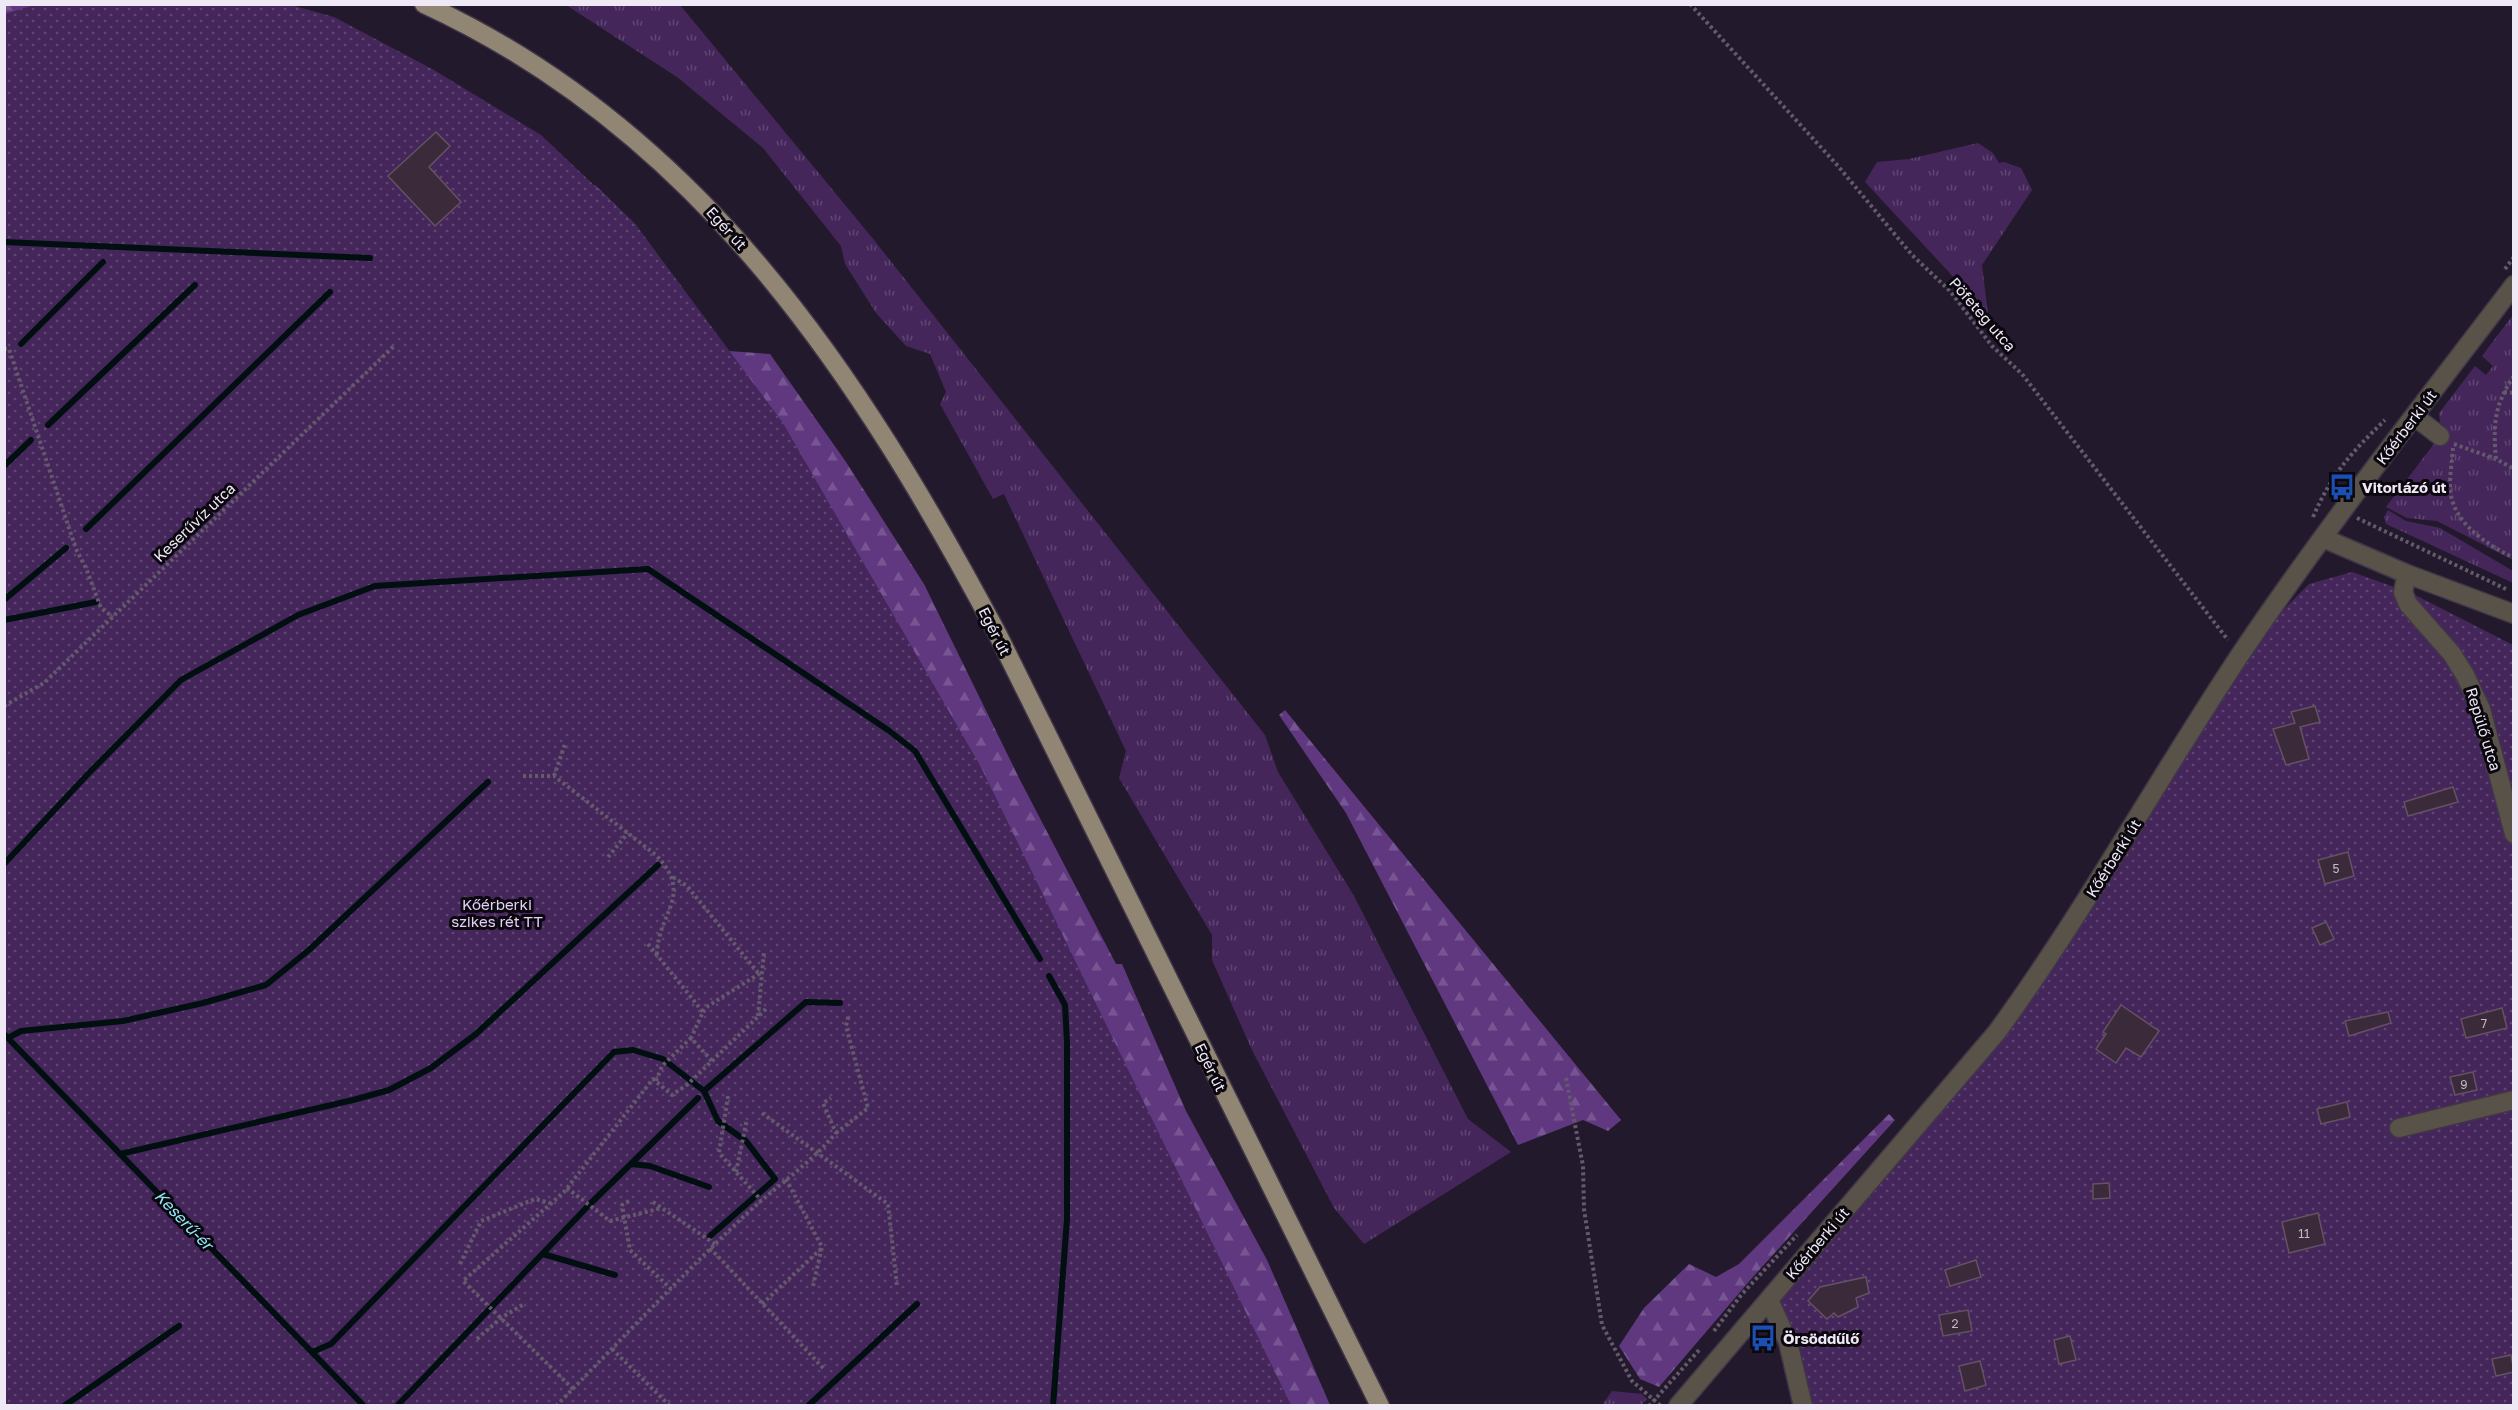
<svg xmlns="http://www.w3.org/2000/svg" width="2518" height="1410" font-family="'Golos Text',sans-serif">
  <defs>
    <pattern id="grass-tufts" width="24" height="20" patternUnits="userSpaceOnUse" patternTransform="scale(1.5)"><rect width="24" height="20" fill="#45265b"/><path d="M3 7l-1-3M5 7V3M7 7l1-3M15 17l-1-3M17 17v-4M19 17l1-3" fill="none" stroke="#604673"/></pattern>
    <pattern id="forest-firs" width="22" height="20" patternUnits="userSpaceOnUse" patternTransform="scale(1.5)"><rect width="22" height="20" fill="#60387f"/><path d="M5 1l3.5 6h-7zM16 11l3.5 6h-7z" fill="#775592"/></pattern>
    <pattern id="park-dots" width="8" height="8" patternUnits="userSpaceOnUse" patternTransform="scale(1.5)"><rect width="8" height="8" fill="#45265b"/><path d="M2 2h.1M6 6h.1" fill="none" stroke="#604673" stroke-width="1.8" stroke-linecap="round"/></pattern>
  </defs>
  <rect width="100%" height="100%" fill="#23192c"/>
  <path fill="url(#grass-tufts)" d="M 566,5 L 680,5 L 874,240 L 1265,735 L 1278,772 L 1354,896 L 1468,1119 L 1511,1152 L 1364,1244 L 1334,1208 L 1252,1050 L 1212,960 L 1212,935 L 1119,778 L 1126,751 L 1004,494 L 993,499 L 940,404 L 946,392 L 930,354 L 906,346 L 876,313 L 845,264 L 841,246 L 763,148 L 677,77 Z
    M 1978,143 L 1993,153 L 1999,163 L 2004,162 L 2021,168 L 2032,190 L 1982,265 L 1988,314 L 1865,182 L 1877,162 L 1909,159 Z
    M 2513,315 L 2513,560 L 2437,521 L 2407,518 L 2386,507 L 2446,428 L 2440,423 L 2439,413 L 2475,366 L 2486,375 L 2493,366 L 2482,356 Z
    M 2388,510 L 2406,521 L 2440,528 L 2513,571 L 2513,583 L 2386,524 L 2384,517 Z
    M 1612,1391 L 1642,1394 L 1647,1399 L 1641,1405 L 1602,1405 Z"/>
  <path fill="url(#forest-firs)" d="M 5,5 L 291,5 L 560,204 L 595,185 L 636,225 L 714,350 L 770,354 L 846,462 L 924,584 L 1020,780 L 1116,964 L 1122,964 L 1186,1111 L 1267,1260 L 1330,1405 L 1231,1405 L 5,147 Z
    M 1285,710 L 1621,1120 L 1608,1131 L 1583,1120 L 1518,1145 L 1346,813 L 1279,715 Z
    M 1889,1114 L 1895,1120 L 1752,1278 L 1659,1387 L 1640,1379 L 1619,1346 L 1644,1308 L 1689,1264 L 1716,1277 L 1739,1264 Z"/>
  <path fill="url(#park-dots)" d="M 37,4 L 291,5 L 334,17 L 434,70 L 541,135 L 636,225 L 783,423 L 981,767 L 1291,1405 L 5,1406 L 5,14 Z
    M 2352,572 L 2411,593 L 2513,645 L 2513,1405 L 1803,1405 L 1769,1300 L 1997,1032 L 2242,652 L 2309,584 Z"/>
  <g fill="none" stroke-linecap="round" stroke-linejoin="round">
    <path stroke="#010f11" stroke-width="6" d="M 4,242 L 370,258
      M 21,344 L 103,262
      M 48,425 L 195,285
      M 4,466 L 31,440
      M 86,529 L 330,292
      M 4,600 L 66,548
      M 4,620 L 96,602
      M 4,864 L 88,774 L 181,680 L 298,615 L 375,586 L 648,569 L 888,730 L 915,751 L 1040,959
      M 1049,976 L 1065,1005 L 1067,1042 L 1067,1219 L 1053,1406
      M 4,1034 L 364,1406
      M 8,1038 L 21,1031 L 123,1021 L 203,1003 L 266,985 L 309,950 L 488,782
      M 704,1091 L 806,1002 L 840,1003
      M 120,1154 L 353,1100 L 389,1090 L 431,1068 L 476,1034 L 658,865
      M 631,1164 L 650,1166 L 709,1187
      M 543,1254 L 615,1275
      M 312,1352 L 331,1344 L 614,1052 L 633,1050 L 663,1059 L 704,1091 L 718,1121 L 746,1141 L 775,1179 L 710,1236
      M 64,1406 L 179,1326
      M 397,1406 L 589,1205 L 698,1098
      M 808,1406 L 917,1304"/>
  </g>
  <path fill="#3a2a3a" stroke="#645264" stroke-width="1.5" d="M 436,132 L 450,146 L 429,167 L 461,202 L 435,226 L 388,176 Z
    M 2315,706 L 2320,722 L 2300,727 L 2309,759 L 2286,765 L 2273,729 L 2295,723 L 2291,712 Z
    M 2453,787 L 2458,802 L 2408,816 L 2404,802 Z
    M 2348,852 L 2354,876 L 2325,884 L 2318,860 Z
    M 2326,922 L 2334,939 L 2320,945 L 2312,928 Z
    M 2121,1005 L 2159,1031 L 2141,1057 L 2126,1048 L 2116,1063 L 2096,1049 L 2106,1034 L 2103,1032 Z
    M 2502,1008 L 2507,1028 L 2466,1038 L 2461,1019 Z
    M 2388,1012 L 2391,1023 L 2349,1036 L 2345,1021 Z
    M 2473,1072 L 2477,1090 L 2455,1095 L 2450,1077 Z
    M 2347,1102 L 2350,1117 L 2321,1124 L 2317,1109 Z
    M 2109,1183 L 2110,1198 L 2093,1199 L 2093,1184 Z
    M 2318,1213 L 2325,1244 L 2289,1253 L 2282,1222 Z
    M 1976,1260 L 1981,1277 L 1950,1286 L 1945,1270 Z
    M 1866,1277 L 1869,1293 L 1856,1298 L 1858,1307 L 1838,1317 L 1834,1313 L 1827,1319 L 1808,1301 L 1820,1287 Z
    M 1968,1310 L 1972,1331 L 1943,1336 L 1939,1315 Z
    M 2070,1336 L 2076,1360 L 2059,1364 L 2054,1340 Z
    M 2511,1355 L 2514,1372 L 2496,1376 L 2492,1359 Z
    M 1980,1361 L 1986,1385 L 1965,1391 L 1959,1366 Z"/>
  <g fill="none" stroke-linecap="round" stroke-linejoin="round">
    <g stroke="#403648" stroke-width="21">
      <path id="minor" d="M 2414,416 L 2440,436
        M 2323,538 L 2407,574 L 2514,614
        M 2407,574 L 2403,592 L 2408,604 L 2452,654 L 2465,675 L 2481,709 L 2514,834
        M 2399,1128 L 2514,1100
        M 1769,1300 L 1788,1342 L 1803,1406
        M 1678,1406 L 1997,1032 C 2086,910 2158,778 2242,652 C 2327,526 2422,406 2514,285"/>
    </g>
    <g stroke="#403648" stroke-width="21">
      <path id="major" d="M 424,4 C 700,131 859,374 997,633 L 1380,1406"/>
    </g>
    <path stroke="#635a6b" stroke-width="4" stroke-dasharray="3 3" stroke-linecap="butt" d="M 1690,4 L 1838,166 L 1912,255 L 1950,291 L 1992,346 L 2022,374 L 2228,640
      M 2505,269 L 2514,257
      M 4,349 L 9,349 L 76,549 L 86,568 L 101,608 L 113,617
      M 2504,392 L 2514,393
      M 2454,444 L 2496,459 L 2514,469
      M 2453,448 C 2452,460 2450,473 2450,485 C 2450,521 2484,543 2514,558
      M 2496,459 C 2493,425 2494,405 2514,376
      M 2313,517 C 2332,473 2352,452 2385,420
      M 2357,518 L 2508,590
      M 4,706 L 44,683 L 394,346
      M 523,776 L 554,776 L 656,855 C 695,896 657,913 657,955
      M 554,776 L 565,744
      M 608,857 L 628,833
      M 673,877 L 687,886 L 759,974
      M 648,944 L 703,1012 L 691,1038 L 712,1061
      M 703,1012 L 708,1006 L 762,972
      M 758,1016 L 764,952
      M 1566,1078 L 1583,1166 L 1584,1209 L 1602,1325 L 1632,1381 L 1661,1406
      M 656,1081 L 662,1066 L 691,1038
      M 728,1096 L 719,1153 L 761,1200
      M 762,1113 L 888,1204 L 897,1286
      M 836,1133 L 868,1108 L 846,1026 L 849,1014
      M 736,1172 L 747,1119
      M 786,1179 L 822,1247 L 813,1286
      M 567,1188 L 610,1221 L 662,1208
      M 629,1201 L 622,1205 L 630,1250 L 671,1289
      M 653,1202 L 715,1244
      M 710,1248 L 825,1370
      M 460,1264 L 481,1221 L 535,1199 L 550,1203
      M 762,1304 L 822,1248
      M 1714,1331 L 1742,1294 L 1797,1235
      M 477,1339 L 501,1318 L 524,1304
      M 612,1349 L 670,1406
      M 573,1389 L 463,1281 L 564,1192 L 653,1079 L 672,1095 L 688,1084 L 766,1009
      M 556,1406 C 618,1343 678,1279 741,1219 C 772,1189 808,1166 836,1133 L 823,1103 L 831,1098
      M 1649,1406 L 1700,1349"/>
    <use href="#minor" stroke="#585249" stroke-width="18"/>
    <use href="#major" stroke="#918673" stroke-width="18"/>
  </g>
  <defs>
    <g id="bus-bare" transform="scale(2.07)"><path d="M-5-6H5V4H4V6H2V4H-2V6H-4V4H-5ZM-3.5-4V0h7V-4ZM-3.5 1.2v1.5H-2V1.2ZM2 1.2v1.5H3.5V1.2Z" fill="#1a4fb4" stroke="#0a070e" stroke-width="2.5" paint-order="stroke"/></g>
  </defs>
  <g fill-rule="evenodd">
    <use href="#bus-bare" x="2342" y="487"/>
    <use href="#bus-bare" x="1763" y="1338"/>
  </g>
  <g text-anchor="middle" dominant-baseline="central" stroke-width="6" stroke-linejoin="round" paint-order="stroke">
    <g font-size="12" fill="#c2b9c7">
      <text x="2336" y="868">5</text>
      <text x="2484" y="1023">7</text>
      <text x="2464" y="1084">9</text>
      <text x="2304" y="1233">11</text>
      <text x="1955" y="1323">2</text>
    </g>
    <g font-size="15" fill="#efe9f6" stroke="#0a070e">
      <text transform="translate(727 228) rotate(48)">Egér út</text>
      <text transform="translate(1983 314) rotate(49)">Pöfeteg utca</text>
      <text transform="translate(2406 427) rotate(-53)">Kőérberki út</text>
      <text transform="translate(194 522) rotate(-44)">Keserűvíz utca</text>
      <text transform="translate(995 631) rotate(63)">Egér út</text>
      <text transform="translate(2484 729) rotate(73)">Repülő utca</text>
      <text transform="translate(2113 858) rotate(-58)">Kőérberki út</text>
      <text transform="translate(1211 1067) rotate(64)">Egér út</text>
      <text transform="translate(1817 1243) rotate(-50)">Kőérberki út</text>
    </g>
    <g font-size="15" font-weight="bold" fill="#efe9f6" stroke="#0a070e" text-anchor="start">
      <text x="2362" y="487">Vitorlázó út</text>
      <text x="1783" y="1338">Örsöddűlő</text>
    </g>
    <g font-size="15" fill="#e4cff8" stroke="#0a070e">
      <text x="497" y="904">Kőérberki<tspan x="497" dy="17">szikes rét TT</tspan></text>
    </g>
    <g font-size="16" font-style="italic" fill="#8febf6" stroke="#0a070e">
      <text transform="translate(184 1220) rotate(46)">Keserű-ér</text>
    </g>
  </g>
  <rect width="2518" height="1410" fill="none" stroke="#efe9f6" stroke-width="12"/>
</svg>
